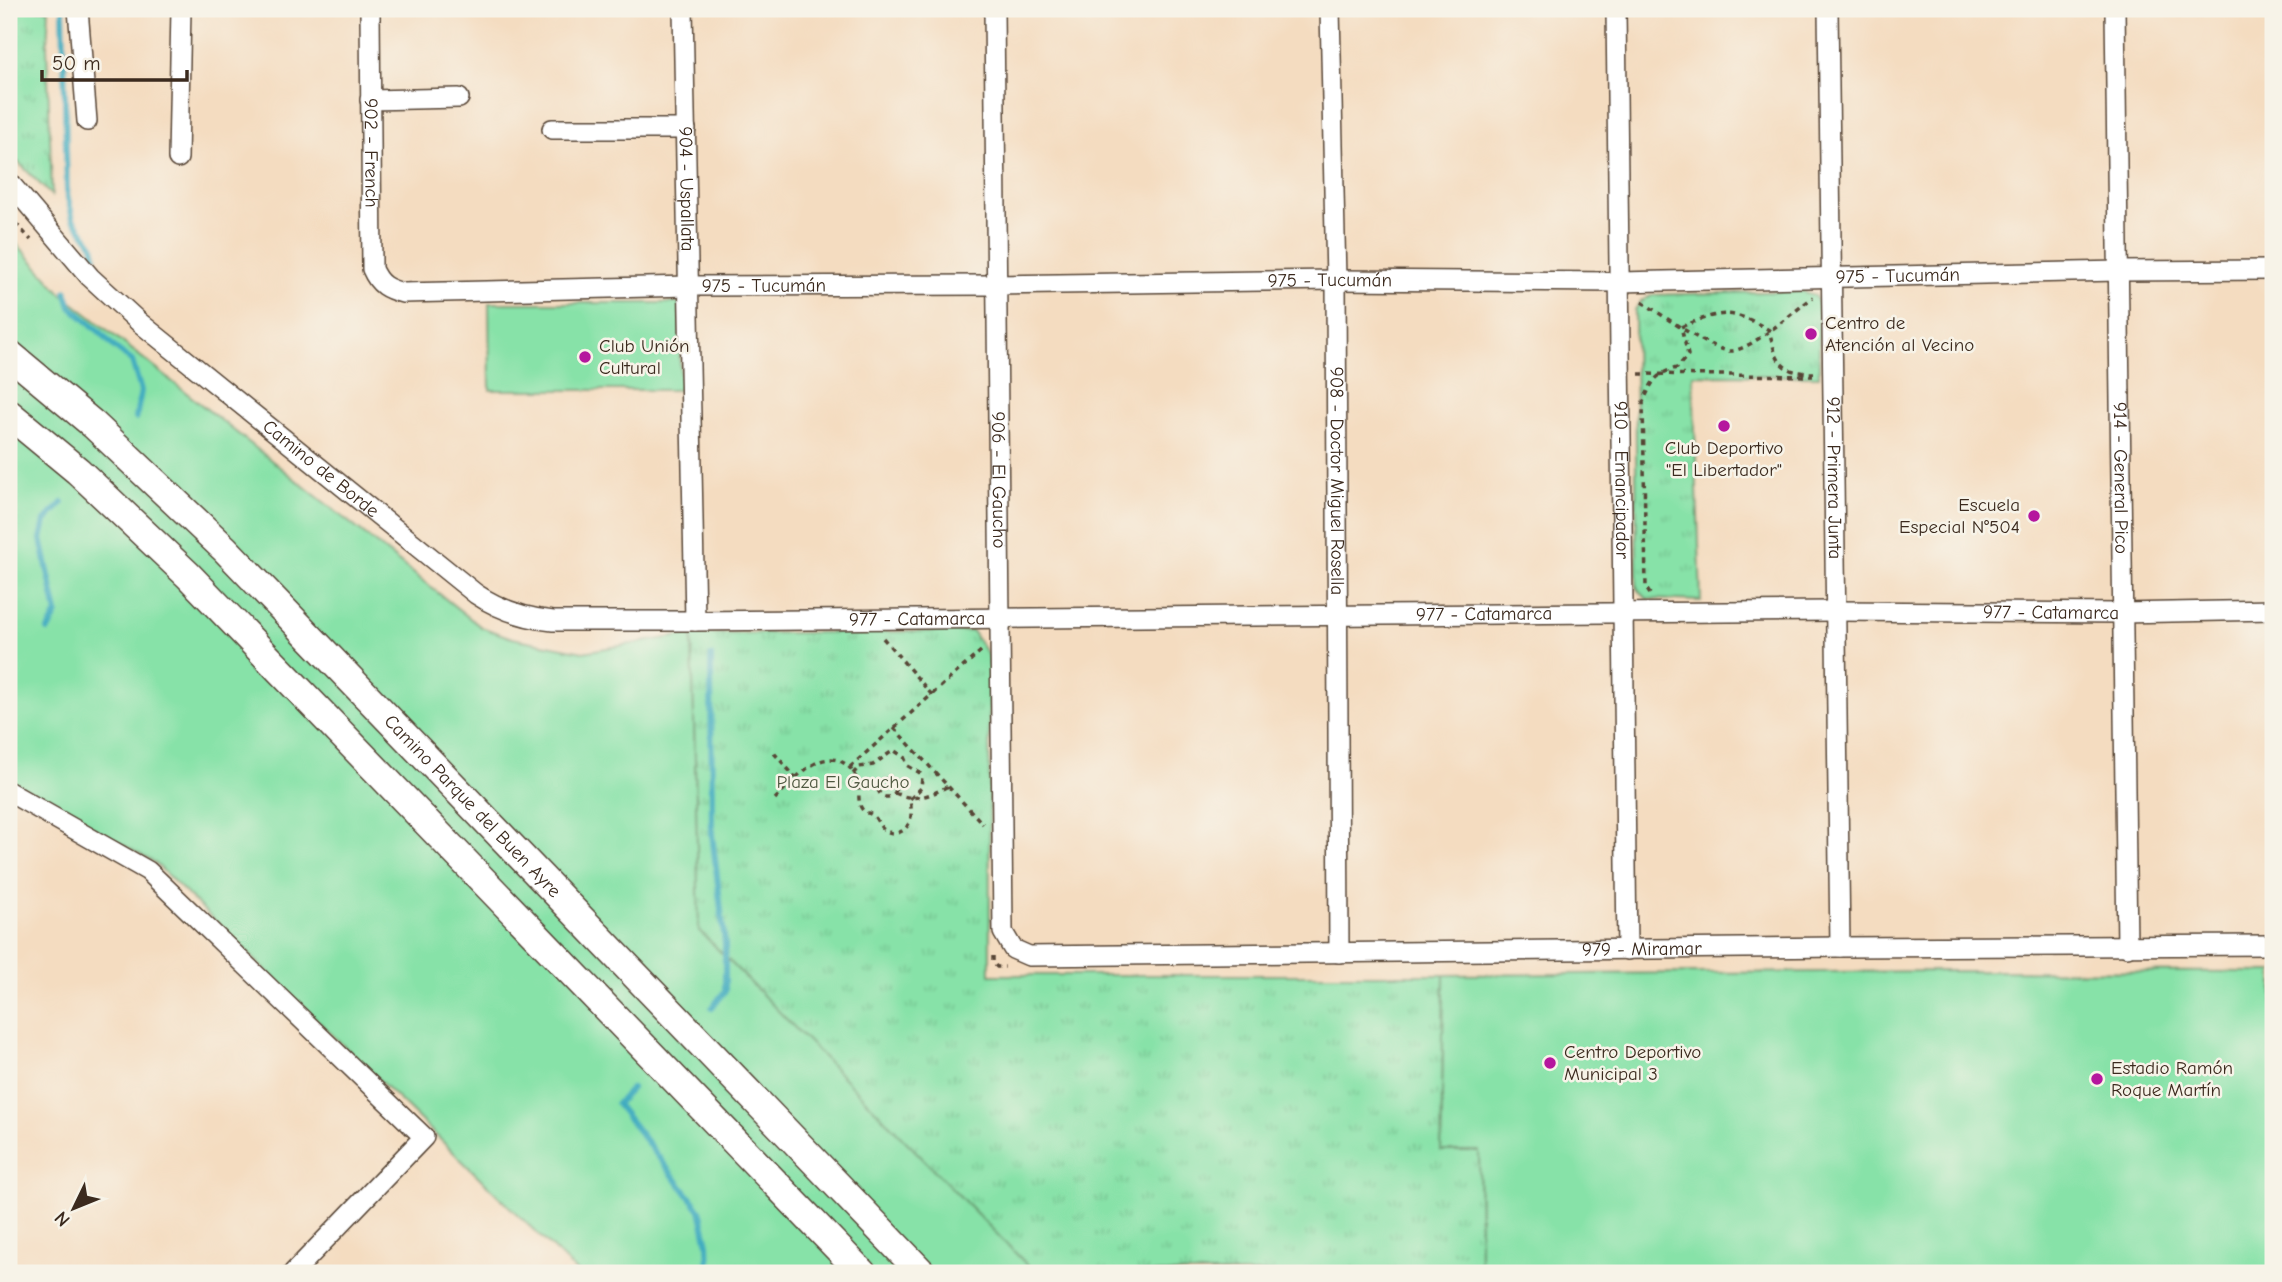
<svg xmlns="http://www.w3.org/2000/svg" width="2282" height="1282" font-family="'Comic Neue',sans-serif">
  <defs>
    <pattern id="park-tufts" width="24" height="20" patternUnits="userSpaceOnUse" patternTransform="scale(1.75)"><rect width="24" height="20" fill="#87e2a8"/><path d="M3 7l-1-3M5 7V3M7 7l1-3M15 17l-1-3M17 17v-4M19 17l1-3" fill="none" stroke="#75c290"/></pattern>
  </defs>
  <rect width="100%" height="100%" fill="#f7f3e8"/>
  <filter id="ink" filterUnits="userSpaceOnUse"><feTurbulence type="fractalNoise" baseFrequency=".0143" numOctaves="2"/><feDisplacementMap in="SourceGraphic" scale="14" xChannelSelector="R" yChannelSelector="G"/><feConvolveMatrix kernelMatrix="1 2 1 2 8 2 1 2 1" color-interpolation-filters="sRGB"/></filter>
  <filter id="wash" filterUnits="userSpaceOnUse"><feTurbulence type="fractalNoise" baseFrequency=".00686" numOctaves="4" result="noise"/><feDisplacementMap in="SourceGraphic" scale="28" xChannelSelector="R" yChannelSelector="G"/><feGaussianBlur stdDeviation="1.57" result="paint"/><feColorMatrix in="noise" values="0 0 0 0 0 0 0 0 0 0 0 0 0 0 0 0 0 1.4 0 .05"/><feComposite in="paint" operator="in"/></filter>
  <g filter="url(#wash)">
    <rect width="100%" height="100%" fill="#f4dcc0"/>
    <path fill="#87e2a8" stroke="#618663" stroke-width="2" d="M 9,235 L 62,294 L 481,627 L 512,638 L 583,652 L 692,634 L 697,832 L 984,984 L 1472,1273 L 578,1273 L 155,863 L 9,779 Z
      M 489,303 L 680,303 L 680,390 L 490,390 Z
      M 1945,971 L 2273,972 L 2273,1273 L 1480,1273 L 1479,1151 L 1441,1151 L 1444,975 Z"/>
    <path fill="url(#park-tufts)" stroke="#618663" stroke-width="2" d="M 9,9 L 49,9 L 47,47 L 52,196 L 9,153 Z
      M 1800,291 L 1815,295 L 1819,305 L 1819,376 L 1693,375 L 1701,601 L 1647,599 L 1637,588 L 1635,310 L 1641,301 L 1652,295 Z
      M 972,631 L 989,657 L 990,975 L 1444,975 L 1441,1151 L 1479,1151 L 1480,1273 L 1035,1273 L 699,930 L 692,634 Z"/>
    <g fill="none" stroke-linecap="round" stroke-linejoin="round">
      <path stroke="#40acc0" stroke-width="6" d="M 63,9 L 67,194 L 73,219 L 93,245 L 95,255
        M 66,291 L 71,307 L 101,333 L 114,347 L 132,361 L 141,391 L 136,418
        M 48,630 L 57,613 L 41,539 L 45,521 L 62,503
        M 711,656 L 712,834 L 725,944 L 725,991 L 712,1008
        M 632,1088 L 617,1104 L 700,1210 L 708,1244 L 709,1273"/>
    </g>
  </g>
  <g filter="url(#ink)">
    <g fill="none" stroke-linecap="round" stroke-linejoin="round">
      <g stroke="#574536" stroke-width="22">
        <g id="minor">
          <path d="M 78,9 L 87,121"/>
          <path id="s1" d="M 370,9 L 372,269 C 379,285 387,289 403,293 L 689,286 L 996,285 L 1336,280 L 1619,282 L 2120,271 L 2273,270"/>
          <path id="s2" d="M 683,9 L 695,621"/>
          <path id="s3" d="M 994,9 L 1003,932 L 1013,949 L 1029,956 L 1840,947 L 2273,945"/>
          <path id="s4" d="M 1330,9 L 1336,280 L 1339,953"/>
          <path id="s5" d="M 1616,9 L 1627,950"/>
          <path id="s6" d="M 1828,9 L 1840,947"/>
          <path id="s7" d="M 2115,9 C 2120,321 2121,634 2127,947"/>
          <path d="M 370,100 L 459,98"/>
          <path d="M 552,129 L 686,129"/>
          <path d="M 178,158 L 181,9"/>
          <path id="s8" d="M 9,182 L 90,277 L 139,322 L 476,594 C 500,610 524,618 553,621 L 695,621 L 1836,611 L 2121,613 L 2273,610"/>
          <path d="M 9,792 L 148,871 L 424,1137 L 293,1273"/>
        </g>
      </g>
      <g stroke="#574536" stroke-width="31">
        <g id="highway">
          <path id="s9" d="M 9,354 L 94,425 L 225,549 L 922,1273"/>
          <path d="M 9,414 L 78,471 L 188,575 L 862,1273"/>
        </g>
      </g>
      <path stroke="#574536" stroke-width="3.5" stroke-dasharray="5 5" stroke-linecap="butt" d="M 9,216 L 31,240
        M 1642,302 C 1660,313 1714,353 1732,351 C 1752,349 1796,310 1813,297
        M 1639,374 L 1813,376
        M 1650,594 L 1646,588 L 1643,402 C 1653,381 1654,374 1677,368 L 1688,355 L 1681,327 C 1720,311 1732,308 1769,330 C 1777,361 1778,373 1814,373
        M 883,638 L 932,695
        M 894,728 L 983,824
        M 774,753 L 796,778
        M 850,767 L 981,651
        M 853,774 L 859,767 L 873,765 L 891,752 L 895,751 L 904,757 L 908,766 L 920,773 L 922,777 L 921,788 L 910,799 C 911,806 912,814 910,821 C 905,834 892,837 882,828 C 878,824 877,818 872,815 C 865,810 868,817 862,809 C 857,803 860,790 858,782
        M878 788a9 9 0 1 1 18 0a9 9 0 1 1-18 0Z
        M 895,793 C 914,802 930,796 948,786
        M 775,799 C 791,783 823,742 849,767 C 854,772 856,780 861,785 L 878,787
        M 993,956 L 993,963 L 997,967 L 1005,967"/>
      <use href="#minor" stroke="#fff" stroke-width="19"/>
      <use href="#highway" stroke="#fff" stroke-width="28"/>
    </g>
  </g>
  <g fill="#b5179e" stroke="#f7f3e8" stroke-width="2.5">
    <circle cx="1811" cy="334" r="7"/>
    <circle cx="585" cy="357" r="7"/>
    <circle cx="1724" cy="426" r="7"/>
    <circle cx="2034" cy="516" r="7"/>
    <circle cx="1550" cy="1063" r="7"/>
    <circle cx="2097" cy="1079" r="7"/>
  </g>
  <g text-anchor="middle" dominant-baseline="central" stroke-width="5" stroke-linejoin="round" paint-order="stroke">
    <g font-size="19" fill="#3b2a1e" stroke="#f7f3e8">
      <text stroke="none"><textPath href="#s1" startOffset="144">902 - French</textPath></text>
      <text stroke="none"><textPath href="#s2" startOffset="180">904 - Uspallata</textPath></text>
      <text stroke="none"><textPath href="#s1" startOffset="1796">975 - Tucumán</textPath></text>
      <text stroke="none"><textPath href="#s1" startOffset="1228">975 - Tucumán</textPath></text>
      <text stroke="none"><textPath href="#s1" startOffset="662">975 - Tucumán</textPath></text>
      <text stroke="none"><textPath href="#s8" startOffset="425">Camino de Borde</textPath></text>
      <text stroke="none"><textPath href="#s6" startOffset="469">912 - Primera Junta</textPath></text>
      <text stroke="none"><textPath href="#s7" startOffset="469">914 - General Pico</textPath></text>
      <text stroke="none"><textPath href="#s3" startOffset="471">906 - El Gaucho</textPath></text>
      <text stroke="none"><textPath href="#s5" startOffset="471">910 - Emancipador</textPath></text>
      <text stroke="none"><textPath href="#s4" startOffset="472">908 - Doctor Miguel Rosella</textPath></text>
      <text stroke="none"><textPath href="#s8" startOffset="2205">977 - Catamarca</textPath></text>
      <text stroke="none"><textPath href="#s8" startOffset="1638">977 - Catamarca</textPath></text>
      <text stroke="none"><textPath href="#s8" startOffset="1071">977 - Catamarca</textPath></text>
      <text stroke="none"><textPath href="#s9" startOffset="648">Camino Parque del Buen Ayre</textPath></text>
      <text stroke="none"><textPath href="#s3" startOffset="1573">979 - Miramar</textPath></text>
    </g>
    <g font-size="19" fill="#3b2a1e" stroke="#f7f3e8" text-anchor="start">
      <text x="1825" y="323">Centro de<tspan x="1825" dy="22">Atención al Vecino</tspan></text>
      <text x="599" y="346">Club Unión<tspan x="599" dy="22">Cultural</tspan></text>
      <text x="1724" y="448" text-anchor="middle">Club Deportivo<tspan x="1724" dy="22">"El Libertador"</tspan></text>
      <text x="2020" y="505" text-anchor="end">Escuela<tspan x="2020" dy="22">Especial N°504</tspan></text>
      <text x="1564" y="1052">Centro Deportivo<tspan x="1564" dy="22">Municipal 3</tspan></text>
      <text x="2111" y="1068">Estadio Ramón<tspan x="2111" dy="22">Roque Martín</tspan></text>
    </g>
    <g font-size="19" fill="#4e5840" stroke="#f7f3e8">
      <text x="843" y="782">Plaza El Gaucho</text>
    </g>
  </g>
  <rect width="2282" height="1282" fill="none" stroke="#f7f3e8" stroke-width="35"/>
  <g transform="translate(74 1208) rotate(227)" stroke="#f7f3e8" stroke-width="5" paint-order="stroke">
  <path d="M0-5L12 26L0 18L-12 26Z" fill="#3b2a1e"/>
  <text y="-10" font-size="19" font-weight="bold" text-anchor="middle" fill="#3b2a1e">N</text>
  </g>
  <path d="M42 70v10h145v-10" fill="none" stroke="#3b2a1e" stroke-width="3.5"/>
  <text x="52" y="70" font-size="21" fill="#3b2a1e" stroke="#f7f3e8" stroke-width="5" paint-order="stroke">50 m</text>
</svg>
